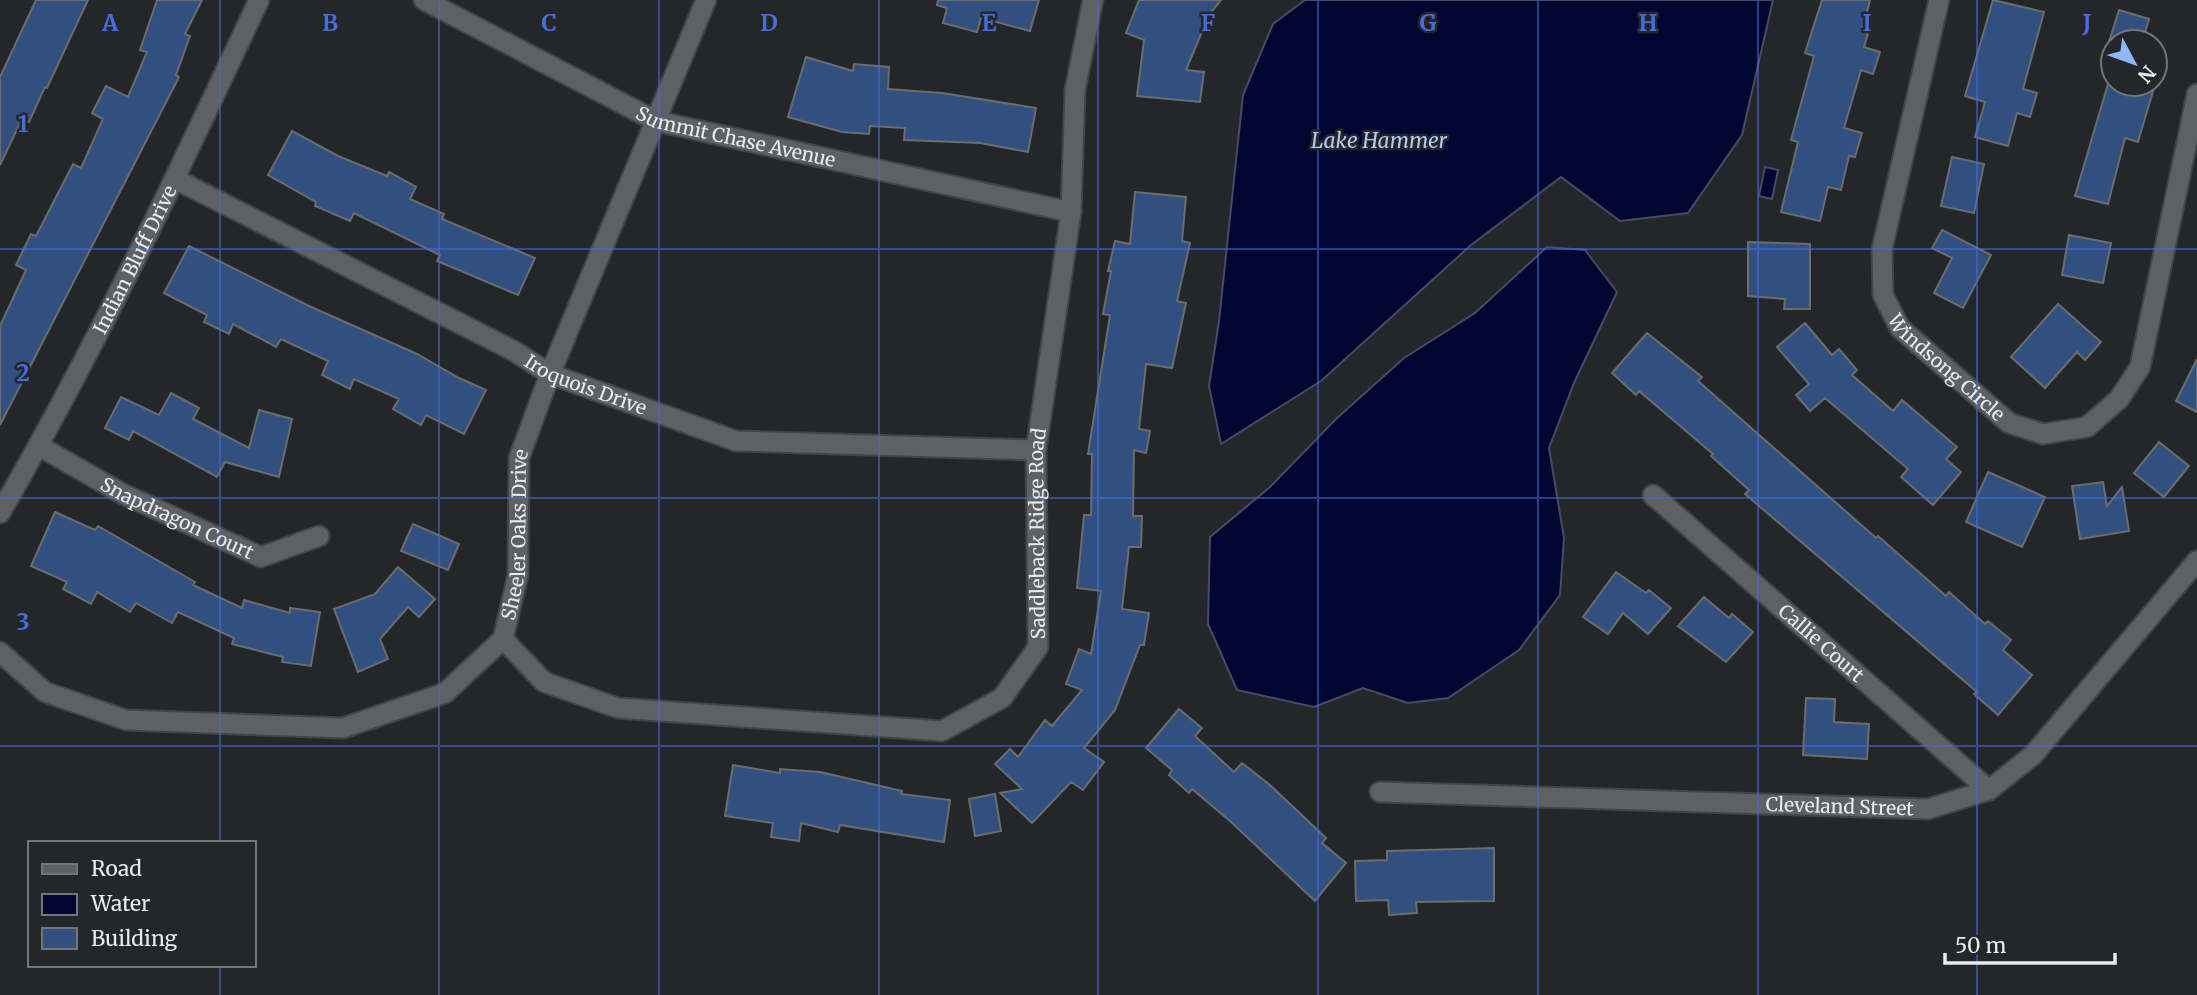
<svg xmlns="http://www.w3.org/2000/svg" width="2197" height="995" font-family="Merriweather,serif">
  <rect width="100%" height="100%" fill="#252629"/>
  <path fill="#00062f" stroke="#464b68" stroke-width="2" d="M 1305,0 L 1773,0 L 1742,135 L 1688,213 L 1620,221 L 1561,177 L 1471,245 L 1321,381 L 1221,444 L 1209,386 L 1219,321 L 1243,95 L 1273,24 Z
    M 1765,167 L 1778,170 L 1772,199 L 1759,196 Z
    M 1547,247 L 1585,250 L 1617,292 L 1574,383 L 1549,448 L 1564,538 L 1560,595 L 1519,650 L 1448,698 L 1408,703 L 1363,688 L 1314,707 L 1237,690 L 1208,624 L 1210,537 L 1270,487 L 1336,419 L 1404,358 L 1475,313 Z"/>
  <path fill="#32507f" stroke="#6a6c6e" stroke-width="2" d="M 36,0 L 88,0 L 47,88 L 45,87 L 29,122 L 22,119 L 0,165 L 0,77 Z
    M 157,0 L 202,0 L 185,34 L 190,36 L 176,75 L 179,77 L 0,425 L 0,326 L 26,270 L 16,265 L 31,234 L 36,236 L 73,164 L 81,168 L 103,119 L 92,113 L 106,86 L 128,97 L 147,52 L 140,50 Z
    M 938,0 L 1039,0 L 1030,31 L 981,18 L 977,32 L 943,23 L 947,8 L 937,5 Z
    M 1139,0 L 1221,0 L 1209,15 L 1186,70 L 1204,72 L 1200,102 L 1137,96 L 1144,40 L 1126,33 Z
    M 1822,0 L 1870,0 L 1862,32 L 1868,34 L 1864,47 L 1880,52 L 1873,74 L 1861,70 L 1844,128 L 1862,133 L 1855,157 L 1849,156 L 1841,190 L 1828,187 L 1820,221 L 1781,212 L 1798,142 L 1791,140 L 1814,56 L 1805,53 Z
    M 1993,0 L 2044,12 L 2023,89 L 2037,93 L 2030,117 L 2017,113 L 2008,146 L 1975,137 L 1985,102 L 1965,96 Z
    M 2119,10 L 2149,19 L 2142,42 L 2109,42 Z
    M 806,57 L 853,71 L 854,64 L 889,67 L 888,89 L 942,93 L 1036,108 L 1028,152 L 980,143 L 904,140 L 905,128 L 870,126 L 869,134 L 842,132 L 788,117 Z
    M 2108,84 L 2141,84 L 2154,88 L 2138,142 L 2125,138 L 2108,204 L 2075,196 Z
    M 292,131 L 338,156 L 387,176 L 389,172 L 416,187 L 410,199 L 444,214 L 442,219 L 535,258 L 518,295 L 437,261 L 440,255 L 354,213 L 350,221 L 315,206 L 316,202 L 268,175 Z
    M 1952,157 L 1984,164 L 1974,213 L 1941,206 Z
    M 1135,192 L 1186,197 L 1182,241 L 1190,243 L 1177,301 L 1186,303 L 1172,368 L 1146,364 L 1139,429 L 1150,431 L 1146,453 L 1134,450 L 1133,516 L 1142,516 L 1141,547 L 1129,547 L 1122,609 L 1149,613 L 1144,645 L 1140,645 L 1115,710 L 1084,748 L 1104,762 L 1083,790 L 1071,782 L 1032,823 L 1000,793 L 1022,789 L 995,764 L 1010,749 L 1018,757 L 1045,720 L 1052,726 L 1082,690 L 1066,684 L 1079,649 L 1091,654 L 1101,591 L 1077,588 L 1084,515 L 1091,515 L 1092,454 L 1088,454 L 1110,315 L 1103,314 L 1111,271 L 1108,271 L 1115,241 L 1130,244 Z
    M 1942,230 L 1991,255 L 1963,308 L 1934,293 L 1952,258 L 1932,248 Z
    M 2069,235 L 2111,243 L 2103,283 L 2062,275 Z
    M 1748,242 L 1810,244 L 1810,309 L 1784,309 L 1785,299 L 1748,296 Z
    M 189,246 L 309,306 L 417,354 L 459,378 L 486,390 L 464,434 L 426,415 L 421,425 L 393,409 L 399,399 L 354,379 L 350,389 L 322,375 L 328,361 L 281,339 L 276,347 L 233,324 L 229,334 L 204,322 L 207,315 L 164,293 Z
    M 2058,304 L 2101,342 L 2085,360 L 2077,352 L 2045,388 L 2011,357 Z
    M 1805,323 L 1832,355 L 1839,349 L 1857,370 L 1852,375 L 1893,411 L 1902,400 L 1957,447 L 1946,459 L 1961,472 L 1933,505 L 1901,477 L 1908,469 L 1825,398 L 1810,411 L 1796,395 L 1809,384 L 1777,347 Z
    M 1647,333 L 1702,377 L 1698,381 L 1876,538 L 1878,536 L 1946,596 L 1949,592 L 1985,624 L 1988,621 L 2011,640 L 2003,650 L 2032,675 L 1998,715 L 1974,694 L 1977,692 L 1745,494 L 1749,490 L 1711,456 L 1713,454 L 1639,391 L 1636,395 L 1612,373 Z
    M 2197,359 L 2197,412 L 2176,401 Z
    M 171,393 L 199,408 L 193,419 L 249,448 L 259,410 L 292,419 L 279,477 L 225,462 L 217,477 L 133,431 L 129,440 L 105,428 L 121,397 L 159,415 Z
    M 2159,442 L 2189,466 L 2164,497 L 2134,473 Z
    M 1988,472 L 2045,497 L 2022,547 L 1966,522 Z
    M 2103,482 L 2107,506 L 2122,487 L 2129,531 L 2080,539 L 2072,486 Z
    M 55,512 L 95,530 L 98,526 L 195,582 L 193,585 L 242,608 L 244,600 L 290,613 L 290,608 L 320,612 L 311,666 L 282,662 L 283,657 L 232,644 L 234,638 L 178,612 L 172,623 L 136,603 L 130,612 L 97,592 L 91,604 L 63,589 L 67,582 L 31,566 Z
    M 413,524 L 459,544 L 448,570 L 401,551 Z
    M 398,567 L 435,599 L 419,617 L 408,607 L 380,639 L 388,659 L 358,672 L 334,609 L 375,594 Z
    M 1616,572 L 1646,593 L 1649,590 L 1671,608 L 1648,634 L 1623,613 L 1608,634 L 1583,617 Z
    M 1704,597 L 1729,618 L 1732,614 L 1753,632 L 1726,662 L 1678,626 Z
    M 1806,698 L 1835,699 L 1834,722 L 1869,724 L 1867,759 L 1803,755 Z
    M 1179,709 L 1202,728 L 1195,736 L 1234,772 L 1242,763 L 1270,785 L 1326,838 L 1322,843 L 1346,863 L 1315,901 L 1230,821 L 1192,789 L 1189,793 L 1169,775 L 1172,770 L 1146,748 Z
    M 733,765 L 780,773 L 780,769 L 820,772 L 902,791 L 901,794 L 950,800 L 944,842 L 840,825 L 838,832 L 801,823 L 799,841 L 771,837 L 773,823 L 725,816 Z
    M 995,794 L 1001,831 L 975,836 L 969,799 Z
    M 1494,848 L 1494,901 L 1416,902 L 1417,913 L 1389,915 L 1388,900 L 1356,901 L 1355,861 L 1387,860 L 1387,851 Z"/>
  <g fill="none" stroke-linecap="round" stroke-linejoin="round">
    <g stroke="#434446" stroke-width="23">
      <g id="street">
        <path id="s1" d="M 424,0 L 656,121 L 1071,212"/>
        <path id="s2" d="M 1939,0 L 1882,249 L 1883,295 L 1900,328 L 2009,423 L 2043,434 L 2087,427 L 2119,399 L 2140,367 L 2197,94"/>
        <path id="s3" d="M 175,179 L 514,351 L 550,374 L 736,441 L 1036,450"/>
        <path id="s4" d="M 39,446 L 123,494 L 261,557 L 319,536"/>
        <path id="s5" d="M 1653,495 L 1989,790"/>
        <path id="s6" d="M 0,513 C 96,348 178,173 259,0"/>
        <path id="s7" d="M 503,639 L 544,682 L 618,708 L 942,731 L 1002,698 L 1038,647 L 1036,450 L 1071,212 L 1075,90 L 1093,0"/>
        <path id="s8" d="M 0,652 L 45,692 L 126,720 L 343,728 L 445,693 L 503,639 L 518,575 L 519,458 L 550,374 L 706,0"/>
        <path id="s9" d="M 1380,792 L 1928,809 L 1989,790 L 2033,755 L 2197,561"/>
      </g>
    </g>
    <use href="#street" stroke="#5e6063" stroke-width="19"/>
  </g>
  <path fill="none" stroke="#466ddc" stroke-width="2" stroke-opacity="0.55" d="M 220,0 L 220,843M 439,0 L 439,995M 659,0 L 659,995M 879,0 L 879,995M 1098,0 L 1098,995M 1318,0 L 1318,995M 1538,0 L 1538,995M 1758,0 L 1758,995M 1977,0 L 1977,995M 0,249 L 2197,249M 0,498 L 2197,498M 0,746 L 2197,746M 220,965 L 220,995"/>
  <g text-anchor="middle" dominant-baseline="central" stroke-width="5" stroke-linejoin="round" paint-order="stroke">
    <g font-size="19" fill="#eaebec" stroke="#252629">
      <text stroke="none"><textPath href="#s1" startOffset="343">Summit Chase Avenue</textPath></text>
      <text stroke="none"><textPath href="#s6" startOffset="287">Indian Bluff Drive</textPath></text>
      <text stroke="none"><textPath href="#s2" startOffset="399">Windsong Circle</textPath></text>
      <text stroke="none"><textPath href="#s3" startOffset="460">Iroquois Drive</textPath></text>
      <text stroke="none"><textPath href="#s4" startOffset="156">Snapdragon Court</textPath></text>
      <text stroke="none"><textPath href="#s7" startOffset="707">Saddleback Ridge Road</textPath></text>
      <text stroke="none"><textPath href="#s8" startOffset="656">Sheeler Oaks Drive</textPath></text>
      <text stroke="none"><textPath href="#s5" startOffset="224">Callie Court</textPath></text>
      <text stroke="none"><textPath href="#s9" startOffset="460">Cleveland Street</textPath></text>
    </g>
    <g font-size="21" font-style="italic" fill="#aecbf7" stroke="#252629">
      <text x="1379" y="140">Lake Hammer</text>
    </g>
  </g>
  <g font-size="23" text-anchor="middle" font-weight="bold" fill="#466ddc" stroke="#252629" stroke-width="5" stroke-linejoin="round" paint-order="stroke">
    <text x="110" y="31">A</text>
    <text x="330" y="31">B</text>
    <text x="549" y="31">C</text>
    <text x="769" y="31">D</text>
    <text x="989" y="31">E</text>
    <text x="1208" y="31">F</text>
    <text x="1428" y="31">G</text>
    <text x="1648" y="31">H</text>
    <text x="1867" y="31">I</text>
    <text x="2087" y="31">J</text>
    <text x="23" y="132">1</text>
    <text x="23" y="381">2</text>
    <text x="23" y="630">3</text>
  </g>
  <rect x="28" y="841" width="228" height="126" fill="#252629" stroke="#747577" stroke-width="2"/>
  <rect x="42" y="864" width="35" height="10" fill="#5e6063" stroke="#747577" stroke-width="2"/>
  <text x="91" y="876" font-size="21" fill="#eaebec">Road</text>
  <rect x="42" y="894" width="35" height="21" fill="#00062f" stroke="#747577" stroke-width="2"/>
  <text x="91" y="911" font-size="21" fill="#eaebec">Water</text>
  <rect x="42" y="928" width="35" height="21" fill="#32507f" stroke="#747577" stroke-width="2"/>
  <text x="91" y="946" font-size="21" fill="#eaebec">Building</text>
  <g transform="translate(2134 63) rotate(131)"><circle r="33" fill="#252629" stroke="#747577" stroke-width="2"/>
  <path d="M0-5L12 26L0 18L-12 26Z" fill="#8db9fc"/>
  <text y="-10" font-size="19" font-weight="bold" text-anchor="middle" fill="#eaebec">N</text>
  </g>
  <path d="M1945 953v10h170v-10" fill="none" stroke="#eaebec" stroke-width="3.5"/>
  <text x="1955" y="953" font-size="21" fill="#eaebec" stroke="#252629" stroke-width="5" paint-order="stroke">50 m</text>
</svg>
